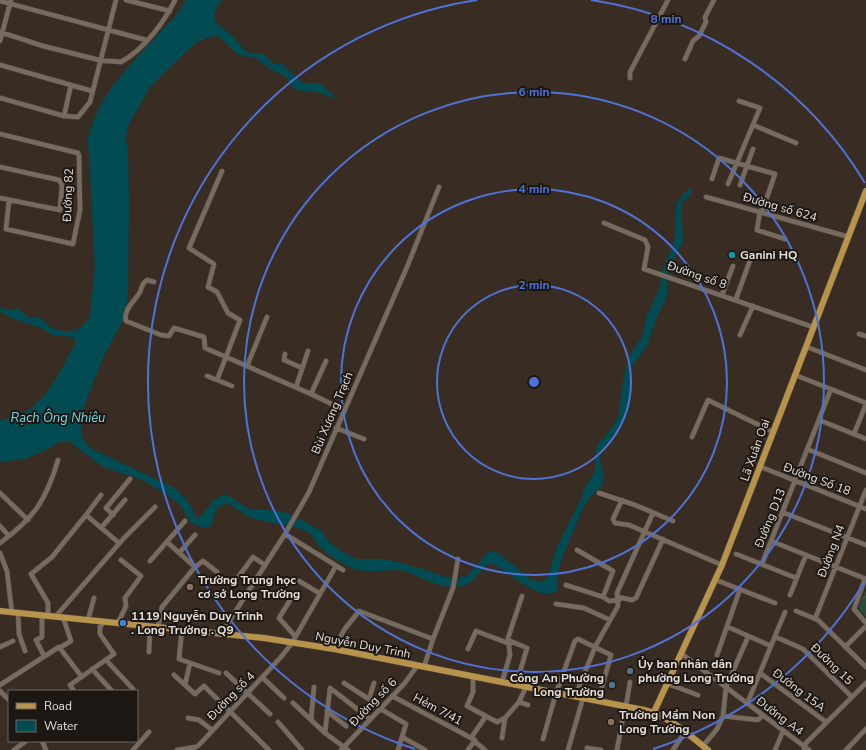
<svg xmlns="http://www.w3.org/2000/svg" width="866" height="750" font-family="'Nunito Sans',sans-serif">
  <defs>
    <pattern id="forest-crowns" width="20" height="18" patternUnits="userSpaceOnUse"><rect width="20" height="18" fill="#264b36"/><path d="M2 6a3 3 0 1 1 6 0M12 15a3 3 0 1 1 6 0" fill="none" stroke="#466452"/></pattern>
  </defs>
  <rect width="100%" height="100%" fill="#392d23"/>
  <path fill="url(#forest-crowns)" d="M 866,590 L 866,616 L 860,611 L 859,606 Z"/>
  <path fill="#004c52" d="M 185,0 L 222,0 L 215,10 L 214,17 L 217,24 L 232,35 L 243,49 L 250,53 L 264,54 L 274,64 L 281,63 L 300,81 L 305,83 L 320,83 L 338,99 L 316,92 L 295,90 L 286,77 L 270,69 L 256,58 L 238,55 L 218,36 L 207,37 L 196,43 L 176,61 L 150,87 L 128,126 L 126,138 L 128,152 L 129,204 L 128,290 L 126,310 L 122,322 L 102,360 L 85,405 L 81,424 L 81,436 L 90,448 L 175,488 L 187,500 L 197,518 L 201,516 L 215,499 L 226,494 L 249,509 L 280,511 L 294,516 L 322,531 L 329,542 L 349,556 L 357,559 L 387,559 L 412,566 L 446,577 L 457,579 L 469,574 L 488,552 L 494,551 L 501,555 L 531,580 L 541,582 L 548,577 L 557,547 L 581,499 L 584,489 L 595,471 L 595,455 L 597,445 L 612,428 L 618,417 L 624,375 L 631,353 L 643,335 L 646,318 L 660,287 L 662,271 L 673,245 L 675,237 L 676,204 L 686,191 L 693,188 L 691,194 L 681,204 L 683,241 L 669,269 L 666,299 L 657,317 L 647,346 L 631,367 L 630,404 L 627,415 L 620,429 L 601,451 L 600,460 L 604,476 L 602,486 L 590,497 L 582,510 L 561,561 L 558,575 L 558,590 C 538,605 508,568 489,563 C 480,568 476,582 465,585 C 441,591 425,578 404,571 C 387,567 366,576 350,567 C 339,562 328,555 320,547 C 316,543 314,536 309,533 C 290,523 268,525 250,517 C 242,514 235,507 227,503 L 217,508 L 211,526 L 204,528 L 191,523 L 180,505 L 169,496 L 140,479 L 103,467 L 70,442 L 59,442 L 46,450 L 25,459 L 0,462 L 0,420 C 43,416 57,375 76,342 L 73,337 L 53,335 L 41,328 L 14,319 L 0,312 L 0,308 L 11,310 L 18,308 L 29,318 C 33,319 36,316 41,318 C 44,321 47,324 50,327 C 67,335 82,332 90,316 L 95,266 L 88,139 C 97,94 132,64 161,31 C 170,22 181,12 185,0 Z"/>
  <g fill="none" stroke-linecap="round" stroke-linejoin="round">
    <g stroke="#534941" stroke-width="5.5">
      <path id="minor" d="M 126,0 L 170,11
        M 0,1 L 146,40
        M 0,32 L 43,46 L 99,60 L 121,62 C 143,50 164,23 175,0
        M 0,41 L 11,0
        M 685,59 L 693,41 L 699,36 L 706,22 L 705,17 L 714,0
        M 0,65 L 92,91
        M 630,78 L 630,72 L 668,0
        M 0,98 L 64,116 L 78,117 L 90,102 L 116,0
        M 64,116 L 71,85
        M 753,125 L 796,143
        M 0,134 L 78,153 L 79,156 L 80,210 L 73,244 L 6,229 L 9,200
        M 0,167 L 59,180 L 62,185 L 60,210 L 0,198
        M 222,171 L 189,248 L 214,264 L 208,287 L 217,292 L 228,313 L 240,320 L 226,357 L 311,394 L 344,410
        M 712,179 L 719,158 L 775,174 L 762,212
        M 728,184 L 760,108 L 739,101
        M 740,185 L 753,149
        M 706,197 L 849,237
        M 760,211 L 757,230 L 785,239
        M 604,223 L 645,240 L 648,247 L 644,269 L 813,327
        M 154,282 L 147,280 C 142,283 142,287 140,292 C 135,301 123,309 126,321 L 161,335 L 169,336 L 174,328 L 204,337 L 205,348 L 226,357 L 217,380
        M 722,295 L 733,266
        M 736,299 L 752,255
        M 859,334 L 866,336
        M 740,335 L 753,306
        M 807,347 L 866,370
        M 285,354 L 284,360 L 302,368
        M 247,366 L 267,317
        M 795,375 L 866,403
        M 207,376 L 232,386
        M 296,387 L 308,351
        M 311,394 L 326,361
        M 819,420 L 866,439
        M 336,428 L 364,439
        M 854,434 L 866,404
        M 692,437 L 708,400 L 773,432
        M 807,449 L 866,473
        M 761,467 L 866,509
        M 0,493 L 28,520
        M 599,493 L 635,505 L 673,521
        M 101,495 L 86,515 L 119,543
        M 622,500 L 613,519 L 615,523 L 629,525 L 722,565
        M 782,512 L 866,545
        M 113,515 L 106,508 L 130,479
        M 0,526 L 9,536
        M 101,528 L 125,500
        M 285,534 L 343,570
        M 771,541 L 866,579
        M 0,543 C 34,518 46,501 58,460
        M 577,550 L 613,571 L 603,597 L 609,601 L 619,600
        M 180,552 L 195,535
        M 0,553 L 7,571 L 12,613
        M 736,554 L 796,578
        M 150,561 L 185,521
        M 762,564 L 831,389
        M 195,567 L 203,561 L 217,572
        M 239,576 L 253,557 L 265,565
        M 865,579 L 854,609 L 866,623
        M 716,580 L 775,603
        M 299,581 L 319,593
        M 566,585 L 603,597
        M 790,595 L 806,555
        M 292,597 L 279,618 L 295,636
        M 618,597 L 632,600 L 636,598 L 663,539
        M 556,604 L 584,608 L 610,620
        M 796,611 L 818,620 L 866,667
        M 18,613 L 19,634 L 25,651
        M 42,615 L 42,637 L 36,640 L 44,656
        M 48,616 L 48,603 L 31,574 L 52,557 L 86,515
        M 56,616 L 124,538 L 155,507
        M 815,619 L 866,490
        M 88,620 L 94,598
        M 118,623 L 126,606 L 125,598 L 141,576 L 121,560
        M 158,627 L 162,607 L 195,567 L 167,542
        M 728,627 L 771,646
        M 182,629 L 179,659 L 219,673
        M 221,634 L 285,534 L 309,492 L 407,267 L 439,187
        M 776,637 L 803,649 L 852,697
        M 508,640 L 527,648 L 516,685
        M 0,647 L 13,641
        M 61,647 L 71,641 L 63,617
        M 845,647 L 866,626
        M 334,649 L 344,630 L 359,611 L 433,639
        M 468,649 L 476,631 L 510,644
        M 149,652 L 150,627
        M 682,654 L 809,750
        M 717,655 L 740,589
        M 106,660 L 133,689
        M 190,663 L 185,685 L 195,694 L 204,686 L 269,750
        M 424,667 L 433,639 L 453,588 L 458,559
        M 92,669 L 112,691
        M 226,673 L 270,714
        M 760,673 L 826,722
        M 174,675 L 185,685
        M 473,677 L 473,692 L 467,706 L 497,722 L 505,718
        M 263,678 L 284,698
        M 502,682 L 510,655 L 508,638 L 522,596
        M 344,683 L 381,707
        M 668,684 L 698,695
        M 0,685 L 59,647 L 82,677
        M 0,691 L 9,700
        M 74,691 L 70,685 L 114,654 L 100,634 L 100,627 L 104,622
        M 392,696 L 475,740 L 468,750
        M 575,697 L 595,647 L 618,606 L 617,593 L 653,513
        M 369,699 L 374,683
        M 519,702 L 528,705
        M 293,703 L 325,733 L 348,750
        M 747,704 L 785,612
        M 626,706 L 630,682
        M 379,708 L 406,724 L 398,750
        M 327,711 L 346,726
        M 723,716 L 758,720 L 763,715
        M 188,718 L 199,720 L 212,730
        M 311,720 L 314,687
        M 278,722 L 302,750
        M 325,733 L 330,688 L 370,719
        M 402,737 L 425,750
        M 471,738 L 486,716
        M 502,738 L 505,718 L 519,702 L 526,687
        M 543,739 L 556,693 L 575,641 L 578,639 L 611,655 L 598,701
        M 42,741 L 46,750
        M 474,741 L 485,750
        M 703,746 L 717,729 L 723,716 L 726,687 L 748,637
        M 587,748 L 601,750
        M 804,748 L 806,743 L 866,683
        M 14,750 L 26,741
        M 133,750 L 149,732
        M 177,750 L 196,747 L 199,745 L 281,657 L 292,643 L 336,566
        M 341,750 L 404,684 L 417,666
        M 568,750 L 583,698
        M 617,750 L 625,706
        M 673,750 L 685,732
        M 775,750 L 783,731
        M 846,750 L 866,729"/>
    </g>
    <g stroke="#534941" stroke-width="7">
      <path id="major" d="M 0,611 L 264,638 L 334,649 L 644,710 C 669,716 688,734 708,750
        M 654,712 L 722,565 L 866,191"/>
    </g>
    <use href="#minor" stroke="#776a5f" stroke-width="4.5"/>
    <use href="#major" stroke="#b7934c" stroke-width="6"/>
  </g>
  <g fill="none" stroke="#4f72d8" stroke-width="2">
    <circle cx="534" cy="382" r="97"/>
    <circle cx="534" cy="382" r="193"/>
    <circle cx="534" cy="382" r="290"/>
    <path d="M865 581A386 386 0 0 1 653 749M415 749A386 386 0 0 1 477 0M591 0A386 386 0 0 1 865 183"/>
  </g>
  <circle fill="#0f9aa8" stroke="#1c1712" stroke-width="1.5" cx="732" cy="255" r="4"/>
  <g fill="#8d6e63" stroke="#1c1712" stroke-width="1.5">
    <circle cx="190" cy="587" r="4"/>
    <circle cx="611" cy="722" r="4"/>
  </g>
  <circle fill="#3f7fe0" stroke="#1c1712" stroke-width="1.5" cx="123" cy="623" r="4"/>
  <g fill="#5c6f8a" stroke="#1c1712" stroke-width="1.5">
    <circle cx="630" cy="671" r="4"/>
    <circle cx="612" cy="685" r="4"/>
  </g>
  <g text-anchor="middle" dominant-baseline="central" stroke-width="4" stroke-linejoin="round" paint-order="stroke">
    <g font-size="12" fill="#e6ded8" stroke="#1c1712">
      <text transform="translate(68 195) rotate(-88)">Đường 82</text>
      <text transform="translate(780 207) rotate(16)">Đường số 624</text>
      <text transform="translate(697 275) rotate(19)">Đường số 8</text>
      <text transform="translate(332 413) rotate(-67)">Bùi Xương Trạch</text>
      <text transform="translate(755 450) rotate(-70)">Lã Xuân Oai</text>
      <text transform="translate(817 479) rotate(21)">Đường Số 18</text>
      <text transform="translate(770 518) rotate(-68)">Đường D13</text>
      <text transform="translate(831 551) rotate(-69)">Đường N4</text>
      <text transform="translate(363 645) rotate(11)">Nguyễn Duy Trinh</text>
      <text transform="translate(832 664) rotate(44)">Đường 15</text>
      <text transform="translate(799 690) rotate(37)">Đường 15A</text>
      <text transform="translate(231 696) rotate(-46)">Đường số 4</text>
      <text transform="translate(373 702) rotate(-46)">Đường số 6</text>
      <text transform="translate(438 709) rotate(28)">Hẻm 7/41</text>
      <text transform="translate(780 716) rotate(37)">Đường A4</text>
    </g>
    <g font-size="12" font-weight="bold" fill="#e6ded8" stroke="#1c1712" text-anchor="start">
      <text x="740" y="255">Ganini HQ</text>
      <text x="198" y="580">Trường Trung học<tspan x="198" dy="14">cơ sở Long Trường</tspan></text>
      <text x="131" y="616">1119 Nguyễn Duy Trinh<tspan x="131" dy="14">. Long Trường . Q9</tspan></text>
      <text x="638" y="664">Ủy ban nhân dân<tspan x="638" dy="14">phường Long Trường</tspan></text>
      <text x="604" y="678" text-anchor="end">Công An Phường<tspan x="604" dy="14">Long Trường</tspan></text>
      <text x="619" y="715">Trường Mầm Non<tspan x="619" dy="14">Long Trường</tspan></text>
    </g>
    <g font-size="13" font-style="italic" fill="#76d9e4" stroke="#1c1712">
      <text x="58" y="418">Rạch Ông Nhiêu</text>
    </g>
  </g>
  <circle cx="534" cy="382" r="6" fill="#4f72d8" stroke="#1c1712" stroke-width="2"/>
  <g font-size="12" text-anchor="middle" font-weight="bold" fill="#4f72d8" stroke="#1c1712" stroke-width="4" stroke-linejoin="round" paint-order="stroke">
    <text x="666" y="23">8 min</text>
    <text x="534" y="96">6 min</text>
    <text x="534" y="193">4 min</text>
    <text x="534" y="289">2 min</text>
  </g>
  <rect x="8" y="690" width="130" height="52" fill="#1c1712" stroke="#6d6761"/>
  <rect x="16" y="703" width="20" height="6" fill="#b7934c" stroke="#6d6761"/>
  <text x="44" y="710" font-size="12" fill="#e6ded8">Road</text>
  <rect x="16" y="720" width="20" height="12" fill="#004c52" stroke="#6d6761"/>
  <text x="44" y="730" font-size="12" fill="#e6ded8">Water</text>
</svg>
